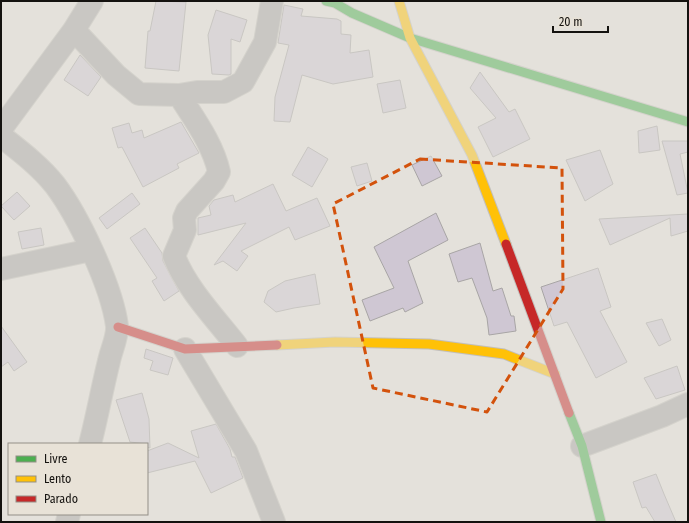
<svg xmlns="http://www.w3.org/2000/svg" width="689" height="523" font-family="'Fira Sans Condensed',sans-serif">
  <rect width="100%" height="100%" fill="#e4e1db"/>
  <path fill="#cfc7d3" stroke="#a8a5a5" d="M 156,1 L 186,2 L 179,71 L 145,68 L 148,31 L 150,31 Z
    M 284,5 L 303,9 L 301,16 L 337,19 L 341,21 L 341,34 L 351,35 L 350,53 L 369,50 L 373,77 L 333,84 L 302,75 L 290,122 L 274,121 L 275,97 L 289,45 L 278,43 Z
    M 216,10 L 247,20 L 240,42 L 231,39 L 231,74 L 229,75 L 212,74 L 208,35 Z
    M 80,55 L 101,77 L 88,96 L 64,80 Z
    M 480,72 L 509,112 L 515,109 L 530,139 L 493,157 L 478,127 L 496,118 L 470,88 Z
    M 400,80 L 406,108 L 383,113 L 377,84 Z
    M 181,122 L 199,153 L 177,164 L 179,168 L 143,187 L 122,147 L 118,148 L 112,128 L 129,123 L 132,133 L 142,130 L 144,138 Z
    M 657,126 L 660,150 L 639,153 L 638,131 Z
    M 662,141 L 688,141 L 688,152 L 680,154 L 688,193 L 677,195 Z
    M 308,147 L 328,159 L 312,187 L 292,175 Z
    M 600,150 L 613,184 L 585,201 L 566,160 Z
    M 431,156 L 442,176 L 422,186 L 412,165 Z
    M 367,163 L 372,181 L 357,186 L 351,167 Z
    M 273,184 L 286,211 L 317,198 L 330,226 L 295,240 L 289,227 L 241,251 L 248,256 L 237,271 L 223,261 L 214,265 L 246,223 L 198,235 L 198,218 L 211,215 L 209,206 L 214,200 L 233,195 L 235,202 Z
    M 17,192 L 30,206 L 14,220 L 1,206 Z
    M 132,193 L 140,204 L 107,229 L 99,218 Z
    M 436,213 L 448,240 L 408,261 L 423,303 L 405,312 L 403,308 L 370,321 L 362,300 L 394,288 L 374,247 Z
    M 688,214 L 688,231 L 671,236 L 670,218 L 610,245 L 599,219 Z
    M 41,228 L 44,245 L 22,249 L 18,232 Z
    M 145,228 L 162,253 L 163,261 L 179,291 L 164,301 L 152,281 L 157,278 L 130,238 Z
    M 480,243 L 493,291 L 502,288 L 511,316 L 514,316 L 516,331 L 489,335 L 487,318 L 472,278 L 458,282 L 449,254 Z
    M 598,268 L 611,307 L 600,311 L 627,362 L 596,378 L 567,322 L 554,326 L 541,287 Z
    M 315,274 L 320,304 L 294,308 L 276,312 L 264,302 L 268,291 L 285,281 Z
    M 662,319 L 671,340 L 659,346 L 646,323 Z
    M 1,326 L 27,362 L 14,371 L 8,362 L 1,367 Z
    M 146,349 L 173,358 L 168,375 L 150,370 L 153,361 L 144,358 Z
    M 677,366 L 685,390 L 656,399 L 644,378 Z
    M 142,393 L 149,419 L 150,448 L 147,447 L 147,444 L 130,442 L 116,400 Z
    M 216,424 L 230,449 L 232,457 L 235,457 L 243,478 L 211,493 L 195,461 L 147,473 L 147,451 L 168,443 L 199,458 L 191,431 Z
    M 656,474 L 664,494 L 676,522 L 655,522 L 646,507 L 642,508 L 633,482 Z"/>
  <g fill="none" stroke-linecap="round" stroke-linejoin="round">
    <g stroke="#c2bfbb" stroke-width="24">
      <path id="street" d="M 74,30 L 116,75 L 139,94 L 179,95 L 197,92 L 224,92 L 243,82 L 265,42 L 272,1
        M 179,95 C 194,119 213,144 219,172 L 214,181 L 187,211 L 184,218 L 185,230 L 174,256 C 186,288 216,319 237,346
        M 1,129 L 74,30 L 92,1
        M 1,136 C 20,151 40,166 55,185 C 79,217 112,287 117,326 C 118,336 111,351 109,361 C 102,389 97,417 90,444
        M 1,269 L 91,250
        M 185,349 L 246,451 L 274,522
        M 582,446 L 662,416 L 688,404
        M 67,522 L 69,514"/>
    </g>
    <g stroke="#c2bfbb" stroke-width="11">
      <path id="fast" d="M 326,1 L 335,3 L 352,13 L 410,38 L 688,122
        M 569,413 L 582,446 L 601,522"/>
    </g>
    <g stroke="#c2bfbb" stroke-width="11">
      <path id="slow" d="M 399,1 L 410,38 L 472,155 L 506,244
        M 277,345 L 335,342 L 429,344 L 504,354 L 555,374"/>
    </g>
    <g stroke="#c2bfbb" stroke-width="11">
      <path id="jam" d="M 506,244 L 569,413
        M 118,327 L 185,349 L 277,345"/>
    </g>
    <use href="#street" stroke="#a9a7a6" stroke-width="22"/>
    <use href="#fast" stroke="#4caf50" stroke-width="9"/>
    <use href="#slow" stroke="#ffc107" stroke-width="9"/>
    <use href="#jam" stroke="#c62828" stroke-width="9"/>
  </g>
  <path d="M0 0H689V523H0ZM 420,159 L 562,168 L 563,289 L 487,412 L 373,388 L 333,204 Z" fill="#e4e1db" fill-opacity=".55" fill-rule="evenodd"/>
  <path fill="none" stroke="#d3520c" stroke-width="3" stroke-dasharray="8 5" stroke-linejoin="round" d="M 420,159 L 562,168 L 563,289 L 487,412 L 373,388 L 333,204 Z"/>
  <rect width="689" height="523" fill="none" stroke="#14120f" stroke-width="4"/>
  <rect x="8" y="443" width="140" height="72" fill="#e8e2d7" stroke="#938f87"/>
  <rect x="16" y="456" width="20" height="6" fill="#4caf50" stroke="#938f87"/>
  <text x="44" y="463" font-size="12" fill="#14120f">Livre</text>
  <rect x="16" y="476" width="20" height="6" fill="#ffc107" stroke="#938f87"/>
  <text x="44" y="483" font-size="12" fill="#14120f">Lento</text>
  <rect x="16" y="496" width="20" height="6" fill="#c62828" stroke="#938f87"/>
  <text x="44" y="503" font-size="12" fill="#14120f">Parado</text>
  <path d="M553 26v6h55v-6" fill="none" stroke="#14120f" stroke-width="2"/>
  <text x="559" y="26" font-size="12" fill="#14120f" stroke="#e8e2d7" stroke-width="3" paint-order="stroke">20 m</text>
</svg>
